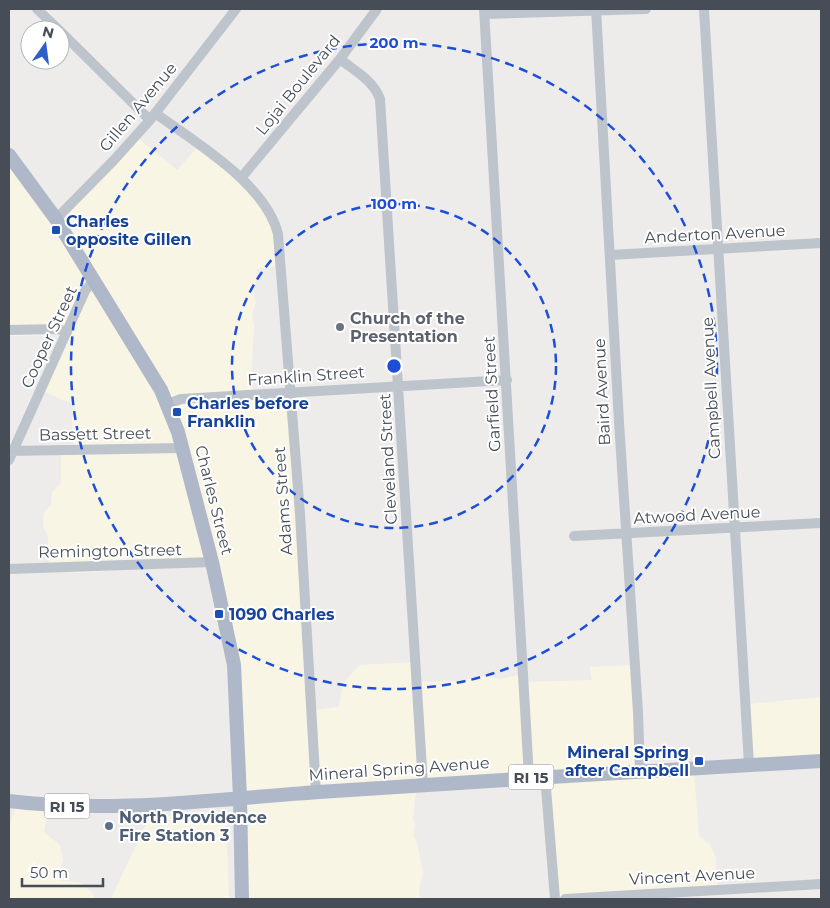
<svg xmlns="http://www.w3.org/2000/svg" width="830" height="908" font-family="Montserrat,sans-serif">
  <rect width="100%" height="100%" fill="#eeeceb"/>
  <path fill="#f9f5e5" d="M 137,137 L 177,170 L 197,148 L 242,184 L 272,215 L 282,265 L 257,269 L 254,294 L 256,303 L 252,314 L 254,326 L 251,375 L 253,397 L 291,395 L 313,710 L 339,707 L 343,684 L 359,665 L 415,662 L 420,682 L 460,681 L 480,676 L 500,679 L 523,674 L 527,682 L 592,680 L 590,667 L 634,665 L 640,770 L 694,773 L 699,836 L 710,845 L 715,855 L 718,893 L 620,899 L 555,899 L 548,784 L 416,790 L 413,818 L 415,826 L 413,836 L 417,843 L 423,874 L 419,888 L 420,899 L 242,899 L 235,683 L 212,566 L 189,565 L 77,573 L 49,569 L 48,537 L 43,526 L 44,513 L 51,505 L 52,492 L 61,484 L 61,454 L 74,451 L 72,419 L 76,405 L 44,392 L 64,335 L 9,336 L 9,159 L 52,217 Z
    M 821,697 L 821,763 L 750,765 L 750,704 Z
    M 16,804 L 48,808 L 44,832 L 60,845 L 63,861 L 56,880 L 81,883 L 92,892 L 95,899 L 9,899 L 9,828 Z
    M 217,814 L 226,824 L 229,899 L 111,899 L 144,828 L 151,817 Z"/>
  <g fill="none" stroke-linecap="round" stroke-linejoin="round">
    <path stroke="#bec4cc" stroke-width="10" d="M 37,9 L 59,30
      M 484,9 L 529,777
      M 596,9 L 619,422 L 638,712 L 640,773
      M 704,9 L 749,765
      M 485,14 L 646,9
      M 60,31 L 150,120
      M 340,59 C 355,71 374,81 380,99 L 423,785
      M 155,113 C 196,143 266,184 278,234 L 300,514 L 316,792
      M 241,178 L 340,59 L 377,9
      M 56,219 L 114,160 L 150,120 L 236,9
      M 610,255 L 821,243
      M 9,330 L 58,329 L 67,332
      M 168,404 L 181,399 L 507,380
      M 9,451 L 182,448
      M 9,460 L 85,291 L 93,281
      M 574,536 L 821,523
      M 9,569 L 212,562
      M 545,776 L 555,899
      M 565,899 L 821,884"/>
    <path stroke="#aeb8c8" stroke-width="14" d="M 9,155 L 56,219 L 161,390 L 178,432 L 212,562 L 234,665 L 240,798 L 242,899
      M 9,801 C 112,814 216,799 319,792 C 486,781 654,770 821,761"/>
  </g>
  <g fill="none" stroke="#1d4ed8" stroke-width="2.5" stroke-dasharray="9 6">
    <circle cx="394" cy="366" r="162"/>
    <circle cx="394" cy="366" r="323"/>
  </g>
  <g fill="#1a4fb4" stroke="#fff" stroke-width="2">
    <rect x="51" y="225" width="10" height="10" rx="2.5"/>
    <rect x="172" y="407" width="10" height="10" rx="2.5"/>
    <rect x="214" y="609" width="10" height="10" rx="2.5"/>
    <rect x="694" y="756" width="10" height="10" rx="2.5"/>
  </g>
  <circle fill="#6b7280" stroke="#fff" stroke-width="2" cx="340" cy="327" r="5"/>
  <circle fill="#5c6f8a" stroke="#fff" stroke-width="2" cx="109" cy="826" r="5"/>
  <g text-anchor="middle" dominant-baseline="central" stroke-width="4" stroke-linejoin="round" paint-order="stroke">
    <g fill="#fff" stroke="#7e8289" stroke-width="1">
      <rect x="508.5" y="764.5" width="45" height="25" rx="4"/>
      <rect x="44.5" y="793.5" width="45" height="25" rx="4"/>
    </g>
    <g font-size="15" font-weight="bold" fill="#464d56">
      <text x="531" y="777">RI 15</text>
      <text x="67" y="806">RI 15</text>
    </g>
    <g font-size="16" fill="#464d56" stroke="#fff">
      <text transform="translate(298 85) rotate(-51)">Lojai Boulevard</text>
      <text transform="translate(138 107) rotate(-50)">Gillen Avenue</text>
      <text transform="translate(715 234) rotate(-3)">Anderton Avenue</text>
      <text transform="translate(49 337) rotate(-65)">Cooper Street</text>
      <text transform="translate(306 376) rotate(-4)">Franklin Street</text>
      <text transform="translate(711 388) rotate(-93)">Campbell Avenue</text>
      <text transform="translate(602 392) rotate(-93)">Baird Avenue</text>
      <text transform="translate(492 394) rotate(-93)">Garfield Street</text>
      <text transform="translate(95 434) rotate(-1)">Bassett Street</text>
      <text transform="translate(388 459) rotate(-93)">Cleveland Street</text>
      <text transform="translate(214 500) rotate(76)">Charles Street</text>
      <text transform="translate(283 501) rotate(-94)">Adams Street</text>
      <text transform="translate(697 515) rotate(-3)">Atwood Avenue</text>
      <text transform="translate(110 551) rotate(-1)">Remington Street</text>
      <text transform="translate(399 769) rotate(-4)">Mineral Spring Avenue</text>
      <text transform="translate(692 876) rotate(-3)">Vincent Avenue</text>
    </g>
    <g font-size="16" font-weight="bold" fill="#164399" stroke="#fff" text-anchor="start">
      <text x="66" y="221">Charles<tspan x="66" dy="18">opposite Gillen</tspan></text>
      <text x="187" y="403">Charles before<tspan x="187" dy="18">Franklin</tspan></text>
      <text x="229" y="614">1090 Charles</text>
      <text x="689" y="752" text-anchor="end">Mineral Spring<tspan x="689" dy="18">after Campbell</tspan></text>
    </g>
    <g font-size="16" font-weight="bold" fill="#5b616d" stroke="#fff" text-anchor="start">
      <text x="350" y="318">Church of the<tspan x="350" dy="18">Presentation</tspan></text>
    </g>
    <g font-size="16" font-weight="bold" fill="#4e5e75" stroke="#fff" text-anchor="start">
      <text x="119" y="817">North Providence<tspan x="119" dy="18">Fire Station 3</tspan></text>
    </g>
  </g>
  <circle cx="394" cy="366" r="8" fill="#1d4ed8" stroke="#fff" stroke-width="2.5"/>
  <g font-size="15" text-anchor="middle" font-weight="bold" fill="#1d4ed8" stroke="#fff" stroke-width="4" stroke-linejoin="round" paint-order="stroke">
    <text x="394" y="48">200 m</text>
    <text x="394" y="209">100 m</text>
  </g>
  <rect width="830" height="908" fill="none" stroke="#464d56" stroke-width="20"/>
  <g transform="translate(45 45) rotate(14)"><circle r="24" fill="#ffffff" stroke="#b5b8bb"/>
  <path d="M0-4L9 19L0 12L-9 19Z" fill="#2c60c7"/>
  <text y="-8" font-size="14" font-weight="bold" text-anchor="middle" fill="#464d56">N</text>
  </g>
  <path d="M22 878v8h81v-8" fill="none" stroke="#464d56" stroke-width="2.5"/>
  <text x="30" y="878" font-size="15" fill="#464d56" stroke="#ffffff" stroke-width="4" paint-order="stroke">50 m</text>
</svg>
